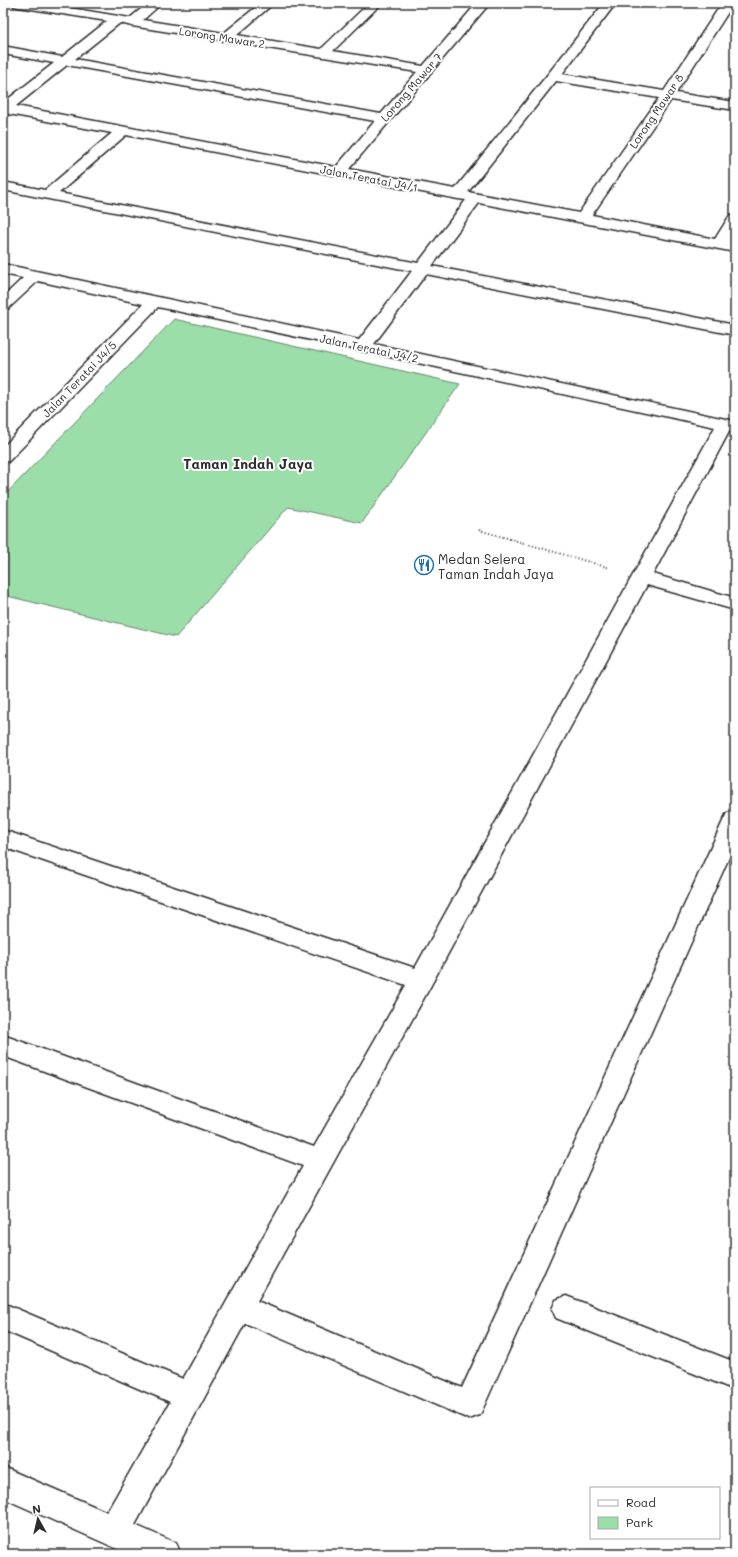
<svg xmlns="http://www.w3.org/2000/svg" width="738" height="1557" font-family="Mali,sans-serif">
  <rect width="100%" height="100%" fill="#fff"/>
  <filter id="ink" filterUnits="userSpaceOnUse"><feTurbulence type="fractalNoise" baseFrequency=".025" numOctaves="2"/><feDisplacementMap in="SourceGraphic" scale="8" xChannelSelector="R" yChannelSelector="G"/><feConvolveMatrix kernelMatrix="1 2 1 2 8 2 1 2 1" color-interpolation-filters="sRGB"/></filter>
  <g filter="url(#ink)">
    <path fill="#9cdea9" stroke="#64846a" d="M 174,319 L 460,384 L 362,523 L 288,507 L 176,637 L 3,595 L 3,497 Z"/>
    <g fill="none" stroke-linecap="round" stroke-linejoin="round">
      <g stroke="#2b2b2b" stroke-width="3">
        <path id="minor" d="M 12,3 L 40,3 L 130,18 L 148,3 L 162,3 L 143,20 L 224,33 L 261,3 L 274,3 L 237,35 L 321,49 L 369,3 L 382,3 L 333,51 L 423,66 L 477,3 L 490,3 L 349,169 L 455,189 L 548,74 L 604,3 L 616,3 L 562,74 L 664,91 L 722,3 L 734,3 L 676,93 L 735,102 L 735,110 L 671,100 L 592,215 L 715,239 L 730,215 L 735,214 L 735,231 L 729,241 L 735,242 L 735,252 L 479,203 L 432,266 L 735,325 L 735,335 L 426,274 L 374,344 L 735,421 L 735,431 L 730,430 L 653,574 L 735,598 L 735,610 L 647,585 L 430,987 L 257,1301 L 462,1388 L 724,819 L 727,813 L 735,811 L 735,844 L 480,1415 L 469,1419 L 245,1323 L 135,1525 L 176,1543 L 181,1554 L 129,1554 L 3,1498 L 3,1467 L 107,1512 L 170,1402 L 3,1330 L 3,1303 L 183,1379 L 303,1166 L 3,1056 L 3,1035 L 314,1147 L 406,985 L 3,847 L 3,830 L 415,968 L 715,427 L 158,307 L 9,461 L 3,462 L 3,447 L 143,304 L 38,281 L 9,308 L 3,310 L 3,297 L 23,278 L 3,274 L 3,264 L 359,340 L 412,271 L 3,190 L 3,182 L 45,190 L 112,133 L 3,113 L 3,103 L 54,63 L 3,54 L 3,46 L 62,57 L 107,21 L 18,7 L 14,6 ZM 120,23 L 132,26 L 417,72 L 381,114 L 75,59 ZM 67,65 L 375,121 L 336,167 L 16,106 ZM 556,81 L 659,98 L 579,213 L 468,192 ZM 126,135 L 458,199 L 466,200 L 418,263 L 59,193 Z
          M 566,1296 L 735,1362 L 735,1390 L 556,1318 L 552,1309 L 556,1300 Z"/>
      </g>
      <path stroke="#2b2b2b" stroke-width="2" stroke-dasharray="1 2.5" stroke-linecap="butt" d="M 479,530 L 610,568"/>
      <use href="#minor" fill="#fff" fill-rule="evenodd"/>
    </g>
  </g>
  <defs>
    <g id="restaurant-ring" transform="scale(1)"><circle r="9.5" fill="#fff" stroke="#1f6fb2" stroke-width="1.5"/><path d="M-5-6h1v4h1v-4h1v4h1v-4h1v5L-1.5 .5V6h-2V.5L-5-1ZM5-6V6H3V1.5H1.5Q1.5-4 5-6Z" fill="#1f6fb2"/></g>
  </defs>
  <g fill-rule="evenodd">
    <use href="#restaurant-ring" x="424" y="565"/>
  </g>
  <g text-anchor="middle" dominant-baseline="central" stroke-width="4" stroke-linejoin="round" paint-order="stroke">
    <g font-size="11" fill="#2b2b2b" stroke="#fff">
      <text transform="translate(222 37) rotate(9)">Lorong Mawar 2</text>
      <text transform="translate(411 87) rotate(-49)">Lorong Mawar 7</text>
      <text transform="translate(656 111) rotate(-56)">Lorong Mawar 8</text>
      <text transform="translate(369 178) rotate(11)">Jalan Teratai J4/1</text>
      <text transform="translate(369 348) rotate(12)">Jalan Teratai J4/2</text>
      <text transform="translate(79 379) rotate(-46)">Jalan Teratai J4/5</text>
    </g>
    <g font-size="13" fill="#2b2b2b" stroke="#fff" text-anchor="start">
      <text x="438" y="558">Medan Selera<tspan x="438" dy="15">Taman Indah Jaya</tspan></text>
    </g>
    <g font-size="14" font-weight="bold" fill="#2b2b2b" stroke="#fff">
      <text x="248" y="463">Taman Indah Jaya</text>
    </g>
  </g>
  <rect width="738" height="1557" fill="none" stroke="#fff" stroke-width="16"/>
  <rect x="8" y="8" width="722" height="1541" fill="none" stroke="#2b2b2b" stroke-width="1.5" filter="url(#ink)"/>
  <rect x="590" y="1487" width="130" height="52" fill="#ffffff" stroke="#aaaaaa"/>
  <rect x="598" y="1500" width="20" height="6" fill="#ffffff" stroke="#aaaaaa"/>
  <text x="626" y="1507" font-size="12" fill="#2b2b2b">Road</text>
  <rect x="598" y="1517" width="20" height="12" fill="#9cdea9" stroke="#aaaaaa"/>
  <text x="626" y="1527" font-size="12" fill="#2b2b2b">Park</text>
  <g transform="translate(38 1519) rotate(352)" stroke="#ffffff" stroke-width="3" paint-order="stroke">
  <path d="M0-3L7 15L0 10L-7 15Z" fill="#2b2b2b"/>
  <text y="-6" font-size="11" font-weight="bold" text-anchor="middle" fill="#2b2b2b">N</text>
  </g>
</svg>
